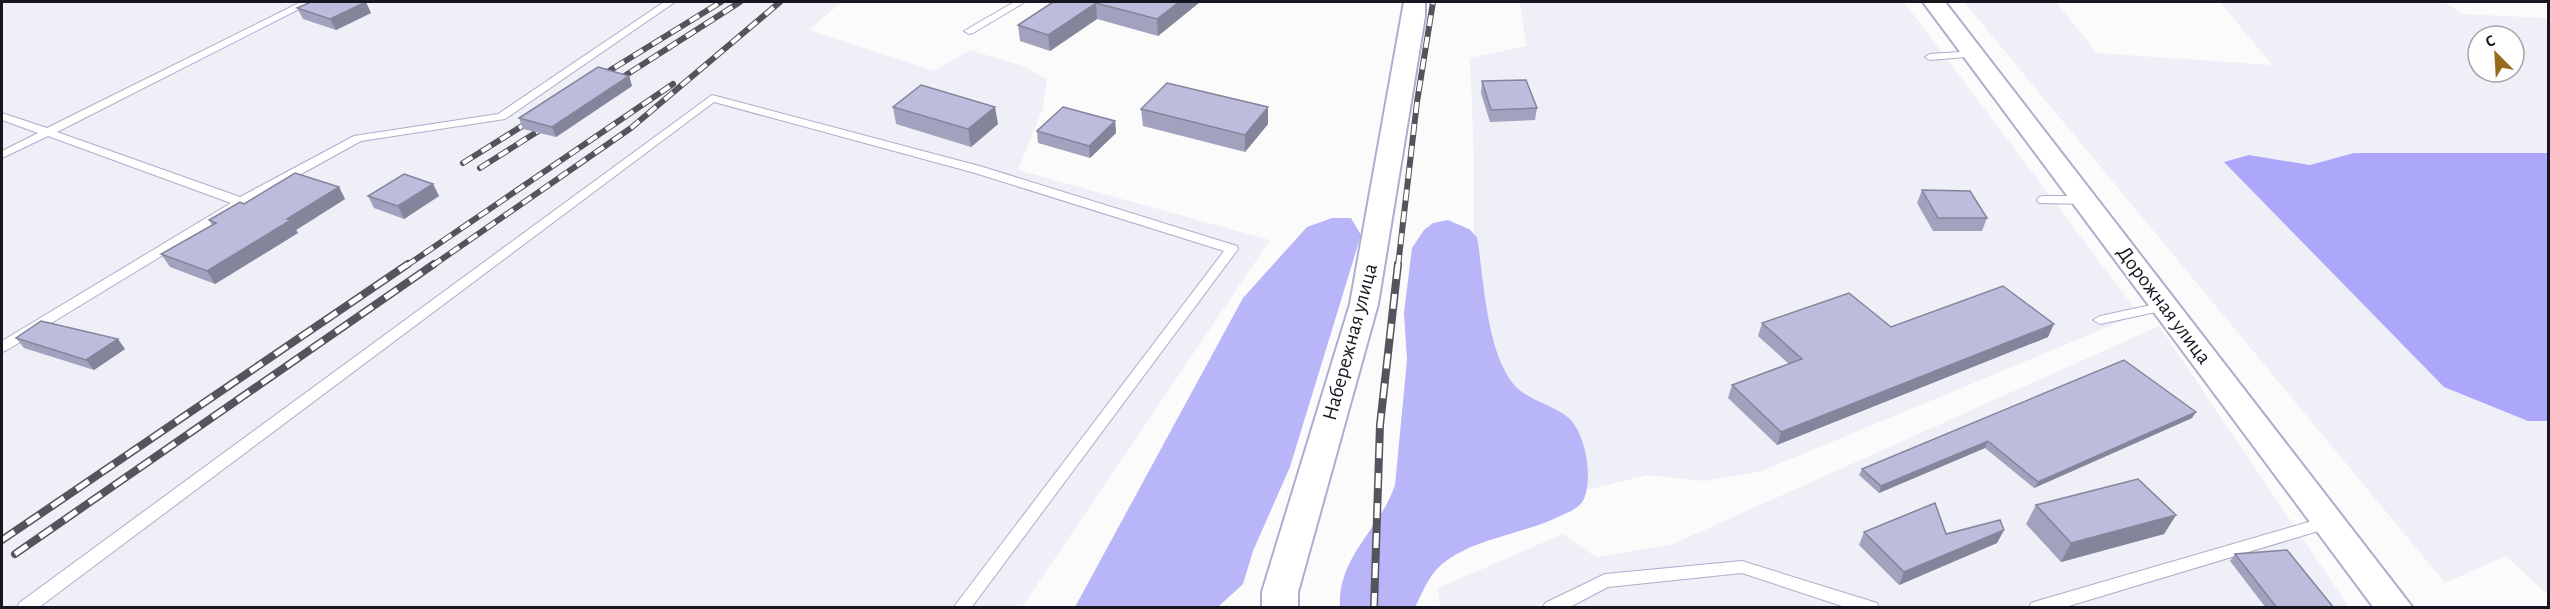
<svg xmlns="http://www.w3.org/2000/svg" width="2550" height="609" font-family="'Alegreya Sans',sans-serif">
  <rect width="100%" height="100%" fill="#fbfbfb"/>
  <path fill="#efeff7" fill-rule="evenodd" d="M 2,2 L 842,2 L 809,30 L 934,71 L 970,50 L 1023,66 L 1047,79 L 1043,108 L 1018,170 L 1270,240 L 1022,607 L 2,607 Z
    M 1520,2 L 1904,2 L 2139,314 L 1762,471 L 1705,481 L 1647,475 L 1530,504 L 1474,380 L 1474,161 L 1470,58 L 1526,46 Z
    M 1964,2 L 2056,2 L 2097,53 L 2272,65 L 2220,2 L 2443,2 L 2463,14 L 2548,18 L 2548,595 L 2506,556 L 2445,583 ZM 2478,36 L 2514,36 L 2514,72 L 2478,72 Z
    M 2159,326 L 2349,607 L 1440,608 L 1438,588 L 1563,534 L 1596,557 L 1673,544 Z"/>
  <path fill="#b8b5f9" d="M 1332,218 L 1351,218 L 1361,235 L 1290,467 L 1253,551 L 1243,584 L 1218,607 L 1075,607 L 1243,298 L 1307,227 Z
    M 1448,220 L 1469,229 L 1477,237 C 1484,280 1486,342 1509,378 C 1522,400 1551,403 1569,418 C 1586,435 1593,477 1584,499 C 1580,508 1567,513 1558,517 C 1523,534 1465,540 1438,568 C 1427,579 1422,594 1415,607 L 1340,607 C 1337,557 1381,528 1395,485 L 1407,360 L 1404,313 L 1412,248 L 1424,230 L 1433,223 Z"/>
  <path fill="#aca7fb" d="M 2354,153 L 2548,153 L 2548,421 L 2528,421 L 2444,387 L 2224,162 L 2249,155 L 2310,165 Z"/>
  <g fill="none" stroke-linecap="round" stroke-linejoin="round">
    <g stroke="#adadcd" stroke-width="2">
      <path id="service" d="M 301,2 L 313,2 L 57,132 L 240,197 L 354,136 L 498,114 L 664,2 L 675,2 L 505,119 L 361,141 L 245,205 L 7,350 L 2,352 L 2,341 L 231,203 L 48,136 L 2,158 L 2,151 L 38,133 L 2,120 L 2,113 L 47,128 Z
        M 1014,2 L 1025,2 L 973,33 L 969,34 L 964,31 Z
        M 1974,51 L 1978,52 L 1978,56 L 1930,60 L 1925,57 L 1930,54 Z
        M 712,95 L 983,167 L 1237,246 L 1238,249 L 971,608 L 953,608 L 1224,251 L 975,173 L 714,102 L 38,608 L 17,608 L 19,603 Z
        M 2043,196 L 2085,196 L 2091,200 L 2085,204 L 2039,203 L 2037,200 L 2039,197 Z
        M 2165,302 L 2172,306 L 2170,309 L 2100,324 L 2093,320 L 2100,316 Z
        M 2329,516 L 2335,518 L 2337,522 L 2335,526 L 2062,608 L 2029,608 L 2031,603 L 2037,601 Z
        M 1742,561 L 1877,603 L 1879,608 L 1848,608 L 1742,573 L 1608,587 L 1568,608 L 1543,608 L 1545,603 L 1605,574 Z"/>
    </g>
    <g stroke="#adadcd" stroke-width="4">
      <path id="minor" d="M 1404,2 L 1425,2 L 1425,16 L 1378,304 L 1298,592 L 1298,608 L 1262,608 L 1262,592 L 1350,304 Z
        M 1923,2 L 1945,2 L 2413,608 L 2374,608 Z"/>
    </g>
    <use href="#service" fill="#fff" fill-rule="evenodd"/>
    <use href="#minor" fill="#fff" fill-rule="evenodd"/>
    <g stroke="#54545c" stroke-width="6">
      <path id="rail-far1" d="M 596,79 L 721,2
        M 612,84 L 740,2
        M 463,163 L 535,118
        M 480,168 L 551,123
        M 406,266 L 673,84
        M 432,266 L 631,128 L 780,2
        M 1398,266 L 1417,102 L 1433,2"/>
    </g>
    <g stroke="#54545c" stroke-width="8">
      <path id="rail" d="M 2,540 L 408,264
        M 15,554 L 434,264
        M 1374,608 L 1380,425 L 1398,264"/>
    </g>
    <use href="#rail-far1" stroke="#fff" stroke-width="4" stroke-dasharray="11" stroke-linecap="butt"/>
    <use href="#rail" stroke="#fff" stroke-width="5" stroke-dasharray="15" stroke-linecap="butt"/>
  </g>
  <path fill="#a3a2be" d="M 1053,2 L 1200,2 L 1158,36 L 1097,19 L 1050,51 L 1020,41 L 1018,25 Z
    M 297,8 L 371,13 L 336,30 L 303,19 Z
    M 629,76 L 632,86 L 556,137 L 523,129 L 519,118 Z
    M 1482,81 L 1537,108 L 1535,120 L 1490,122 L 1481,93 Z
    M 893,107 L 998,124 L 971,147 L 896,124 Z
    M 1141,109 L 1268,124 L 1245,152 L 1143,126 Z
    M 1115,121 L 1116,133 L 1090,158 L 1038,143 L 1037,131 Z
    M 433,184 L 439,196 L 404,219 L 374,208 L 368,196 Z
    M 339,187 L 345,199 L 296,230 L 298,233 L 215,284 L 170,267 L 161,254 L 212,225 L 209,220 L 244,204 Z
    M 1922,190 L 1987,218 L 1982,231 L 1933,231 L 1917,203 Z
    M 1762,323 L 1891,327 L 2048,337 L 1777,445 L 1728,398 L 1732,385 L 1789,364 L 1758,336 Z
    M 16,338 L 125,349 L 94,370 L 24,348 Z
    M 2124,360 L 2192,418 L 2034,488 L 1985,448 L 1879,493 L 1859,475 L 1862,469 Z
    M 2036,505 L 2176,515 L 2164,534 L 2061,562 L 2026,524 Z
    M 2004,530 L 1997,543 L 1899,585 L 1859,545 L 1864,532 L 1946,534 Z
    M 2235,554 L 2334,608 L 2266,608 L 2230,561 Z"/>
  <path fill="#84849b" d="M 366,2 L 371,13 L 336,30 L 330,19 Z
    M 1179,2 L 1200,2 L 1158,36 L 1157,19 Z
    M 1096,3 L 1097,19 L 1050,51 L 1048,35 Z
    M 629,76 L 632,86 L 556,137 L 552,127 Z
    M 995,107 L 998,124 L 971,147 L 968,129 Z
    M 1268,107 L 1268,124 L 1245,152 L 1245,135 Z
    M 1115,121 L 1116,133 L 1090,158 L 1089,146 Z
    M 433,184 L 439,196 L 404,219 L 398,206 Z
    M 339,187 L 345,199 L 296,230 L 298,233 L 215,284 L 207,271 L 287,219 Z
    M 2054,324 L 2048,337 L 1777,445 L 1781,432 Z
    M 118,339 L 125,349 L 94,370 L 86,360 Z
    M 2196,412 L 2192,418 L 2034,488 L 2038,482 Z
    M 1988,441 L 1985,448 L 1879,493 L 1881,486 Z
    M 2176,515 L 2164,534 L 2061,562 L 2071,543 Z
    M 2004,530 L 1997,543 L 1899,585 L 1904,572 Z"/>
  <path fill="#bdbcdd" stroke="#84849b" stroke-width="1.5" d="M 311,2 L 366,2 L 330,19 L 297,8 Z
    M 1053,2 L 1179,2 L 1157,19 L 1096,3 L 1048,35 L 1018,25 Z
    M 598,67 L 629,76 L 552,127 L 519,118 Z
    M 1526,80 L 1537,108 L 1491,110 L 1482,81 Z
    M 1167,83 L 1268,107 L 1245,135 L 1141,109 Z
    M 921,85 L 995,107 L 968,129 L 893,107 Z
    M 1063,107 L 1115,121 L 1089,146 L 1037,131 Z
    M 295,173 L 339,187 L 287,219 L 291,220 L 207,271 L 161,254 L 216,223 L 209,220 L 240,202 L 244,204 Z
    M 404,174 L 433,184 L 398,206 L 368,196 Z
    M 1922,190 L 1970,191 L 1987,218 L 1938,218 Z
    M 2003,286 L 2054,324 L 1781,432 L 1732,385 L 1802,359 L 1762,323 L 1849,293 L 1891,327 Z
    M 41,321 L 118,339 L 86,360 L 16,338 Z
    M 2124,360 L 2196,412 L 2038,482 L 1988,441 L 1881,486 L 1862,469 Z
    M 2138,479 L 2176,515 L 2071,543 L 2036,505 Z
    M 1935,503 L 1946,534 L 2000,520 L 2004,530 L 1904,572 L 1864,532 Z
    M 2287,550 L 2334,608 L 2277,608 L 2235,554 Z"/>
  <g text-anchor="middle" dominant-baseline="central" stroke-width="5" stroke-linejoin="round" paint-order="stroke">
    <g font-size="21" fill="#171722" stroke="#fff">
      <text transform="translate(2164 305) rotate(53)">Дорожная улица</text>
      <text transform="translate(1350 342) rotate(-75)">Набережная улица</text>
    </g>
  </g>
  <rect width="2550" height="609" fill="none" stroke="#171722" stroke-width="6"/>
  <g transform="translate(2496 54) rotate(336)"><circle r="28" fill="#ffffff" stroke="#a2a2a7" stroke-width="1.5"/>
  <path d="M0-4.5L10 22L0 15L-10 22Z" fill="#986b1a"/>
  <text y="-9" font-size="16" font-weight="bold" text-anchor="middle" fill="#171722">С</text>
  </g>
</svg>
